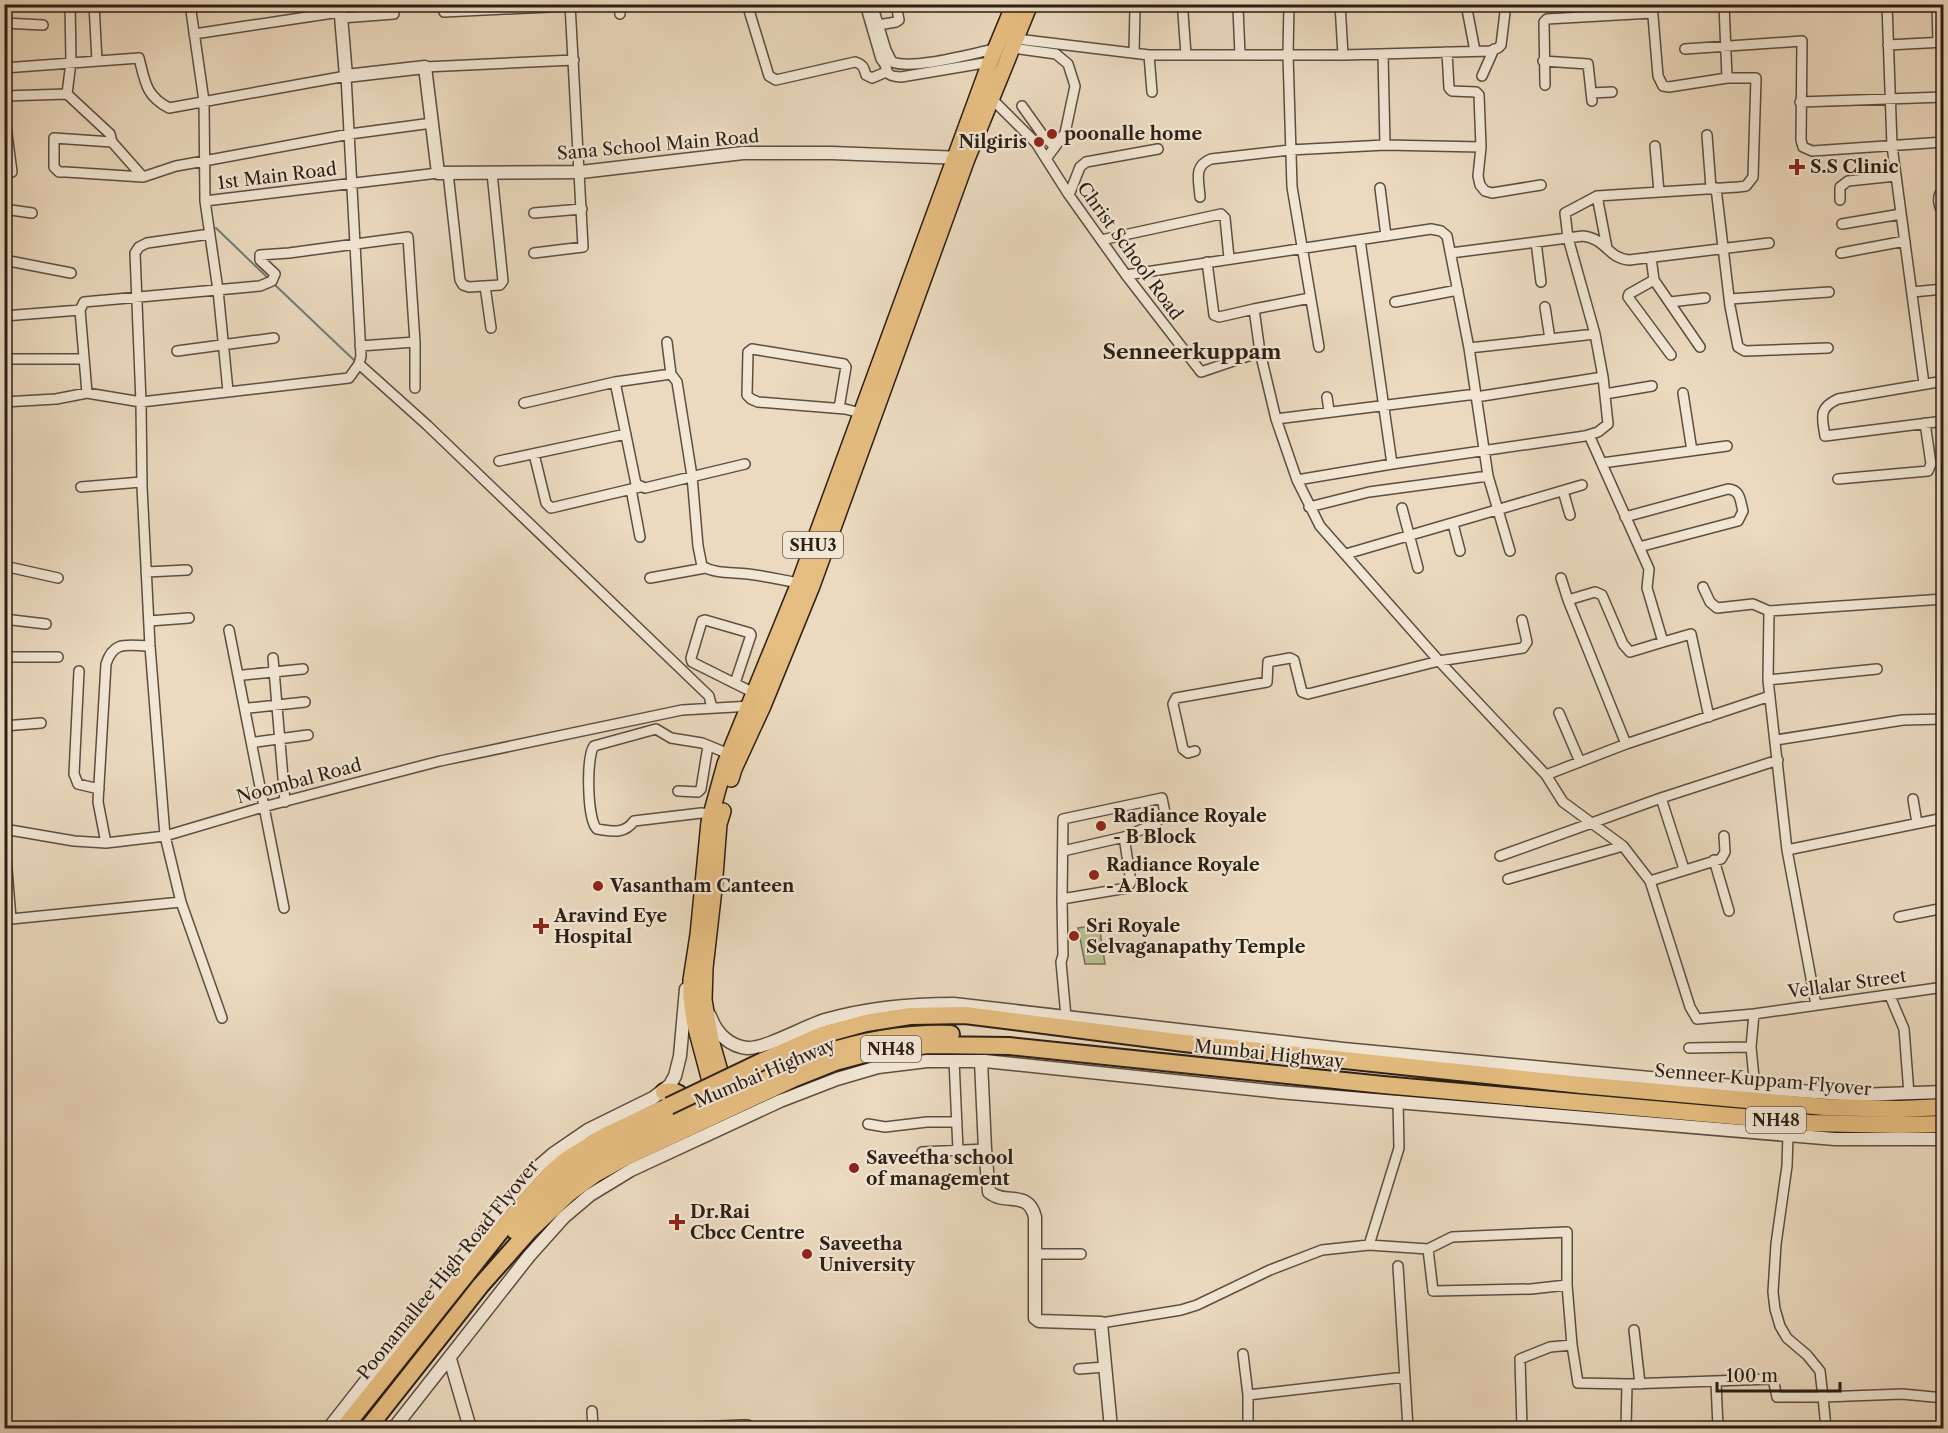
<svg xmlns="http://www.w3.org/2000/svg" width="1948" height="1433" font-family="'Libre Caslon Text',serif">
  <rect width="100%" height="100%" fill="#ebdabf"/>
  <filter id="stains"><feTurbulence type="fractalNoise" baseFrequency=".00333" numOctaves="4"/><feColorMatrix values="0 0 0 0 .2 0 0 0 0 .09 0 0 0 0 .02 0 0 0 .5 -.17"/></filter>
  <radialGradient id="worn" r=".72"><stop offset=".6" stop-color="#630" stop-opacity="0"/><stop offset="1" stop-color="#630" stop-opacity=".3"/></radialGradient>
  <path fill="#b7c092" stroke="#727054" stroke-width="1.5" d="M 1099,925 L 1105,964 L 1085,964 L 1078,928 Z"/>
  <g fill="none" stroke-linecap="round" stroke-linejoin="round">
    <path stroke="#6d7c77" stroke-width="2" d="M 216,228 L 270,280
      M 274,284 L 357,363"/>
    <g stroke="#5c4e40" stroke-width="12">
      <path id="minor" d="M 94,4 L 97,61
        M 190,4 L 204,101 L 205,201 L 218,290 L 228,391
        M 619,4 L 620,14
        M 747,4 L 769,76 L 776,80 L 855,62 C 863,64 864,68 866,75 L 872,78 L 886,72
        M 865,4 L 881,59 C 891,69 881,76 901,77 L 990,62
        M 872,4 L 886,50 L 892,62 C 914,70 970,54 995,49
        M 1289,4 L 1288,55 L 1292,187 L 1319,347
        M 1340,4 L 1343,55
        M 1466,4 L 1475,51
        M 1724,4 L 1727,78
        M 1887,4 L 1892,146 L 1924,384
        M 1937,4 L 1938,43
        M 1238,8 L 1240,55
        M 444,12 L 570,6
        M 1183,13 L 1186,55
        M 341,18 L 394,14
        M 4,23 L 43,25
        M 878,25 L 896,22 L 899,20 L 896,4
        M 194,34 L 340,12
        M 1017,39 L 1149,55 L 1343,55 L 1490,51 L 1498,48 L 1501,45 L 1506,4
        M 1888,45 L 1944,42
        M 1013,48 L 1056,54 L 1068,64 L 1075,86 L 1065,133 L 1046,159
        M 1685,49 L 1802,41 L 1801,140 L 1803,147 L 1812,151 L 1944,142
        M 1447,52 L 1449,88 L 1452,91 L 1476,92 L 1479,95 L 1481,147 L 1478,176 L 1480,185 L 1485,191 L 1492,193 L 1541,185
        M 1134,53 L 1135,8
        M 1383,54 L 1385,145
        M 1149,55 L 1152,92
        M 1543,61 L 1588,64 L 1592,101
        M 425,67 L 574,60
        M 4,68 L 139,58 C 145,82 146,96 169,108 L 346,76 L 361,356 L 359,364 L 349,378 L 141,402 L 87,393 L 56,399 L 4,402
        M 1482,76 L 1494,49
        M 1545,85 L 1544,22 L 1547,19 L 1652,13
        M 1591,93 L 1612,92
        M 67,94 L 71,62 L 70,4
        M 4,96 L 67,94 L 110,134 L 112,142 L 143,177
        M 990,97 L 1036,143 L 1069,195 L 1126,275 L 1201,372 L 1260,352 L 1276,419 L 1297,480 L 1320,526 L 1439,661 L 1546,775 L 1563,802 L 1623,846 L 1650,881 L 1690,1007 L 1697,1019 L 1754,1014 L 1944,987
        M 1800,102 L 1944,97
        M 1022,106 L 1042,134 L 1055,147
        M 4,111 L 12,172
        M 1707,135 L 1711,188
        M 112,142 L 54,138 L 54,167 L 59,172 L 66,172 L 143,177 L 176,166 L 204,161 L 350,134 L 432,123
        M 1655,146 L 1659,192
        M 448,173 L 460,280 L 463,285 L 469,287 L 500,285 L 503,281 L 492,173
        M 1380,188 L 1386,236
        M 1716,188 L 1730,306 L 1738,347 L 1745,351 L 1828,348
        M 1944,189 C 1935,196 1939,207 1944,215
        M 1069,195 L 1080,167 L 1086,162 L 1158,149
        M 1597,196 L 1607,248
        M 1200,197 C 1199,180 1193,166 1211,159 L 1290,150 L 1385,145 L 1481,147
        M 1840,200 L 1840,187 L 1848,181 L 1896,176
        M 205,201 L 438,173
        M 4,209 L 32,213
        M 534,213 L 582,209
        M 1842,224 L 1901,214
        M 1101,240 L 1221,214 L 1225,218 L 1229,258
        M 1360,240 L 1392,464
        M 1536,242 L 1541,282
        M 534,253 L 583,247 L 570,4
        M 1451,253 L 1583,236 C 1607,239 1607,258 1629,260 L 1769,243
        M 1841,253 L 1905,241
        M 1651,257 L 1654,280 L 1700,347
        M 4,260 L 71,273
        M 1207,262 L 1214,315 L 1219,317 L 1254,309
        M 1126,275 L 1431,229 L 1441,231 L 1447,236 L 1469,348 L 1488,476 L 1510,551
        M 1654,280 L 1629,294 L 1628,297 L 1671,355
        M 485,286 L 491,328
        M 1912,292 L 1944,289
        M 1730,299 L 1829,292
        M 1395,302 L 1458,290
        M 1670,302 L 1705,298
        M 1545,307 L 1550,339
        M 4,316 L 80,310
        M 415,342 L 415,388
        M 1469,348 L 1595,334
        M 177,351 L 274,338
        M 1260,352 L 1254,309 L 1310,298
        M 6,359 L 84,359
        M 359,364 L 427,425 L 709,696 L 712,708
        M 671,374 L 677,382 L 692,476 L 698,546 L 702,566 C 715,574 732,572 748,574 C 765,576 782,580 799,583
        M 1944,381 L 1838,399 C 1818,408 1822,417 1825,436 L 1944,421
        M 615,382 L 636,484 L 645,488 L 745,464
        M 87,393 L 80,310 L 84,302 L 260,286 L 272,281 L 275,274 L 260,260 L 260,255 L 289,253 L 408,237 L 415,342 L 360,346
        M 1683,393 L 1692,451
        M 1605,394 L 1652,386
        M 1327,397 L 1329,411
        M 1476,397 L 1603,377
        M 524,403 L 615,382 L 671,374 L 667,342
        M 839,408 L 846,367 L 844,364 L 752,349 L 748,352 L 747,395 L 751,399 L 758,402 L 845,409 L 861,413
        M 1276,419 L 1476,394
        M 1589,435 L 1649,569 L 1647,588 L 1663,642 L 1691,634 L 1709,717
        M 534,454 L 546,503 L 551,508 L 640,487
        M 499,461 L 626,434
        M 1602,463 L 1727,446
        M 1838,479 L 1928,471 L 1931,464 L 1925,423
        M 1297,480 L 1392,464 L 1585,436 L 1598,432 L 1608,424 L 1603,377 L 1595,334 L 1568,238 L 1565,213 L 1597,196 L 1738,187 L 1746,186 L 1753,177 L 1756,78 L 1727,78 L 1669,87 L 1663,86 L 1658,76 L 1652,4
        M 81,487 L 141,482
        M 631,489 L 640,537
        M 1563,491 L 1570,515
        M 1309,507 L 1369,492 L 1488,476
        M 1402,508 L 1418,568
        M 1625,517 L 1728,489 C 1741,490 1740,501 1743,511 L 1738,521 L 1639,547
        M 1453,524 L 1460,551
        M 1346,554 L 1582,485
        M 4,566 L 58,578
        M 146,572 L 187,570
        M 650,578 L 705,568
        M 1561,578 L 1568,600
        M 1703,587 L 1710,602 L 1717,608 L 1753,604 L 1769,611 L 1944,599
        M 1769,611 L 1768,680 L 1787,850 L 1816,1005
        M 4,619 L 46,624
        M 149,621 L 189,618
        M 229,630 L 284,908
        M 4,657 L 58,657
        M 273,658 L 285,802
        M 79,671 L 74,774 L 78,784 L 99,789
        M 243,675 L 303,669
        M 1768,680 L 1877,669
        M 735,683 L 751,635 L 750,633 L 705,620 L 702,621 L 691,658 L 692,662 L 754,693
        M 249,708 L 305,702
        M 1559,713 L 1580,762
        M 4,726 L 41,723
        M 1776,740 L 1903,720 L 1944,719
        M 256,742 L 308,735
        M 1626,744 L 1568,600 L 1595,592 L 1602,595 L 1623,644 L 1630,652 L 1663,642
        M 1195,751 L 1188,753 L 1183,749 L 1173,704 L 1176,698 L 1267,682 L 1268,662 L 1290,658 L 1294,660 L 1302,692 L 1308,694 L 1439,661 L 1523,648 L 1527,642 L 1522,620
        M 1546,775 L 1626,744 L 1770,696
        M 678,791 L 698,792 L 701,789 L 708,746
        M 1661,798 L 1684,869
        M 1913,799 L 1917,823
        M 711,814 L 701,813 L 634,821 C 624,835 611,831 597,829 C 587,820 586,757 594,746 L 656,729 L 671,738 L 702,743 L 729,754
        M 4,829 L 74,841 L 106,843 L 165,836 L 150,646 L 142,487 L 141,402 L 135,253 L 139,247 L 147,243 L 210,234
        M 4,832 L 11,919 L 181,902 L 165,836 L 263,807 L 440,761 L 682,710 L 751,706
        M 106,843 L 98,802 L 106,664 C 114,639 129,646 150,646
        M 1787,850 L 1944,818
        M 1500,856 L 1661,798 L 1778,760
        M 1714,860 L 1729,911
        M 1508,879 L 1623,846
        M 1650,881 L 1721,859 L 1725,852 L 1724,836
        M 1062,899 L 1063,819 L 1162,798 L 1165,813 L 1155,824 L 1124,837 L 1063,851
        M 181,902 L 222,1018
        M 1899,917 L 1944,908
        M 1890,996 L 1904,1029 L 1909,1094
        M 1754,1014 L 1751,1047 L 1755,1088
        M 1066,1017 L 1061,962 L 1063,955 L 1062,899 L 1127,888 L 1131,882 L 1124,837
        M 1689,1048 L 1751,1047
        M 954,1060 L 958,1150
        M 1398,1101 L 1399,1148 L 1369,1245 L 1428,1249 L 1433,1291 L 1531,1289 L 1567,1285 L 1572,1345 L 1578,1383 L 1627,1384 L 1773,1379 L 1777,1397 L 1823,1397 L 1826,1428
        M 868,1124 L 885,1127 L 927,1122 L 957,1122
        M 1788,1135 L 1787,1166 L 1776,1244 L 1773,1292 L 1775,1309 L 1780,1326 L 1787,1338 L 1807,1355 L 1820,1371 L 1823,1397 L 1902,1394 L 1944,1398
        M 922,1152 L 985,1149
        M 1428,1249 L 1452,1237 L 1567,1232 L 1567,1285
        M 1035,1254 L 1081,1254
        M 1398,1266 L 1408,1428
        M 1101,1323 L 1181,1310 L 1197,1305 L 1270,1270 L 1322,1250 L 1369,1245
        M 1634,1330 L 1640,1384
        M 1243,1354 L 1248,1395 L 1248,1428
        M 1079,1369 L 1105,1367
        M 1716,1382 L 1718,1428
        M 1248,1395 L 1405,1377
        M 592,1411 L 593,1428
        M 675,1428 L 742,1425 L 748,1425 L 750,1428
        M 1522,1428 L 1520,1359 L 1550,1347 L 1572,1345
        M 1626,1428 L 1627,1384"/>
    </g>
    <g stroke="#5c4e40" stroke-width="15">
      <path id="tertiary" d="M 340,4 L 346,76 L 425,67 L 438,173 L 581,172 L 743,153 L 832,153 L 963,158
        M 710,1016 C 716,1033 729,1046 747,1048 C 766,1049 805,1026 825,1020 C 867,1008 911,1004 954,1004 L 1343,1049 L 1755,1088 L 1857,1095 L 1944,1092
        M 981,1061 L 985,1149 L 989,1192 C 1006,1206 1028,1189 1035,1217 L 1035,1318 L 1039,1321 L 1101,1323 L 1111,1428
        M 450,1359 L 470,1428
        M 329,1428 L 502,1207 L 538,1167 L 553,1154 L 588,1130 L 653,1098 L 670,1085 L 675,1076 L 680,1056 L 686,989
        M 394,1428 L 529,1256 L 564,1217 L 590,1195 L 631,1170 L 780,1101 L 837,1079 L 878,1067 L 927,1061 L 985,1061 L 1279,1092 L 1835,1139 L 1944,1139"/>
    </g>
    <g stroke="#2c1f16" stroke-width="18">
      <path id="primary" d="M 731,779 L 734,769 L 763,706 L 812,586 L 967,159 L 1030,4
        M 723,811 L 719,824 L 714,889 L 705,968 L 704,1000 L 711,1040 L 726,1092
        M 714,1096 L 694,1021 L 691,997 L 691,980 L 698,935 L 709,822 L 725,764 L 799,583 L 990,62 L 1014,4"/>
    </g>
    <g stroke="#2c1f16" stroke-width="20">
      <path id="trunk" d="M 763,1061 L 822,1035 L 866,1023 L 910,1016 L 965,1015 L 1184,1043 L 1581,1085 L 1825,1107 L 1899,1109 L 1944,1107
        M 664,1092 C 678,1090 687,1096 682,1110
        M 515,1231 C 534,1209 553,1187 576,1169 C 608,1146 646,1131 682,1115 C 771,1073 848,1031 951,1034
        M 344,1428 L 512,1217 L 550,1174 L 566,1160 L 605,1136 L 669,1106
        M 368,1428 L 481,1285 L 529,1231 L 569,1193 L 595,1174 L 624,1158 L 795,1078 L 835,1062 L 876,1051 L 929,1045 L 1009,1046 L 1383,1085 L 1810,1123 L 1899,1125 L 1944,1124"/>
    </g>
    <use href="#minor" stroke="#f2e7d5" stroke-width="9"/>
    <use href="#tertiary" stroke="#f2e7d5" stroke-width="12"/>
    <use href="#primary" stroke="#e6bd80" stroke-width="15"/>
    <use href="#trunk" stroke="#e6bd80" stroke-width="16"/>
    <g stroke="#2c1f16" stroke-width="20" stroke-linecap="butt">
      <path id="trunk-bridge" d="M 669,1106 L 763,1061"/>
    </g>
    <use href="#trunk-bridge" stroke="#e6bd80" stroke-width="16"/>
  </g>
  <g fill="#8f2418" stroke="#f2e7d5" stroke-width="2">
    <circle cx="1052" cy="134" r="6"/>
    <circle cx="1039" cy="142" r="6"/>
    <path d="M1794 158h6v6h6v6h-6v6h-6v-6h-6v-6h6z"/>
    <circle cx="1101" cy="826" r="6"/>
    <circle cx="1094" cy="875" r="6"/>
    <circle cx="598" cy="886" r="6"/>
    <path d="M538 917h6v6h6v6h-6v6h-6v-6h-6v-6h6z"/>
    <circle cx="1074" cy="936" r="6"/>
    <circle cx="854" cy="1168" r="6"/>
    <path d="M674 1213h6v6h6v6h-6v6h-6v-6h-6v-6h6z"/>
    <circle cx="807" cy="1254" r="6"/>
  </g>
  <g text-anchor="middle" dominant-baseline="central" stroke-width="4.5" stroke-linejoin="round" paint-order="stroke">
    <g fill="#f2e7d5" stroke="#675b4f" stroke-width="1.5">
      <rect x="783" y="532" width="60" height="26" rx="4.5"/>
      <rect x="861" y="1036" width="60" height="26" rx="4.5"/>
      <rect x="1746" y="1107" width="60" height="26" rx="4.5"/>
    </g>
    <g font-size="16" font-weight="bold" fill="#2c1f16">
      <text x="813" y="545">SHU3</text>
      <text x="891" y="1049">NH48</text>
      <text x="1776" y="1120">NH48</text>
    </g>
    <g font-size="18" font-weight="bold" fill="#2c1f16" stroke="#f2e7d5" text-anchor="start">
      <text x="1064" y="134">poonalle home</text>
      <text x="1027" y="142" text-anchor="end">Nilgiris</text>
      <text x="1810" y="167">S.S Clinic</text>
      <text x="1113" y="816">Radiance Royale<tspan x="1113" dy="21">- B Block</tspan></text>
      <text x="1106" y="865">Radiance Royale<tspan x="1106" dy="21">- A Block</tspan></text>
      <text x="610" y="886">Vasantham Canteen</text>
      <text x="554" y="916">Aravind Eye<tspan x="554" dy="21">Hospital</tspan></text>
      <text x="1086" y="926">Sri Royale<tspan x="1086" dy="21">Selvaganapathy Temple</tspan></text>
      <text x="866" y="1158">Saveetha school<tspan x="866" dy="21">of management</tspan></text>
      <text x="690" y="1212">Dr.Rai<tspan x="690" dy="21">Cbcc Centre</tspan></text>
      <text x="819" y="1244">Saveetha<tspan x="819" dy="21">University</tspan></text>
    </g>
    <g font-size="18" fill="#2c1f16" stroke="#f2e7d5">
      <text transform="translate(658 145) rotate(-5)">Sana School Main Road</text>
      <text transform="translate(277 176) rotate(-7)">1st Main Road</text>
      <text transform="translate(1130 251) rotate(54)">Christ School Road</text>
      <text transform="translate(299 781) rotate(-15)">Noombal Road</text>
      <text transform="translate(1847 984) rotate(-8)">Vellalar Street</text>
      <text transform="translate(1269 1054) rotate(6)">Mumbai Highway</text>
      <text transform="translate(765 1073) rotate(-23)">Mumbai Highway</text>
      <text transform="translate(1763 1080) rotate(5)">Senneer Kuppam Flyover</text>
      <text transform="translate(448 1270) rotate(-51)">Poonamallee High Road Flyover</text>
    </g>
    <g font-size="21" font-weight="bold" fill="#2c1f16" stroke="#f2e7d5">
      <text x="1192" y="351">Senneerkuppam</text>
    </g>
  </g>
  <rect width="1948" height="1433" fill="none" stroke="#ebdabf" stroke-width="24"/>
  <rect x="6" y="6" width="1936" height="1421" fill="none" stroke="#2c1f16" stroke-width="3"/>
  <rect x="12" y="12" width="1924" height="1409" fill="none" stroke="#2c1f16" stroke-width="1.5"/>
  <path d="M1717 1382v9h123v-9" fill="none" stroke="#2c1f16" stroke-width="3"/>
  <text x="1726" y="1382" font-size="18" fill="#2c1f16" stroke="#f2e7d5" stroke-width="4.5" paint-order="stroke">100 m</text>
  <rect width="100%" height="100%" filter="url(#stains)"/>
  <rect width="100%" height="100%" fill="url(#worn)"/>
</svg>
